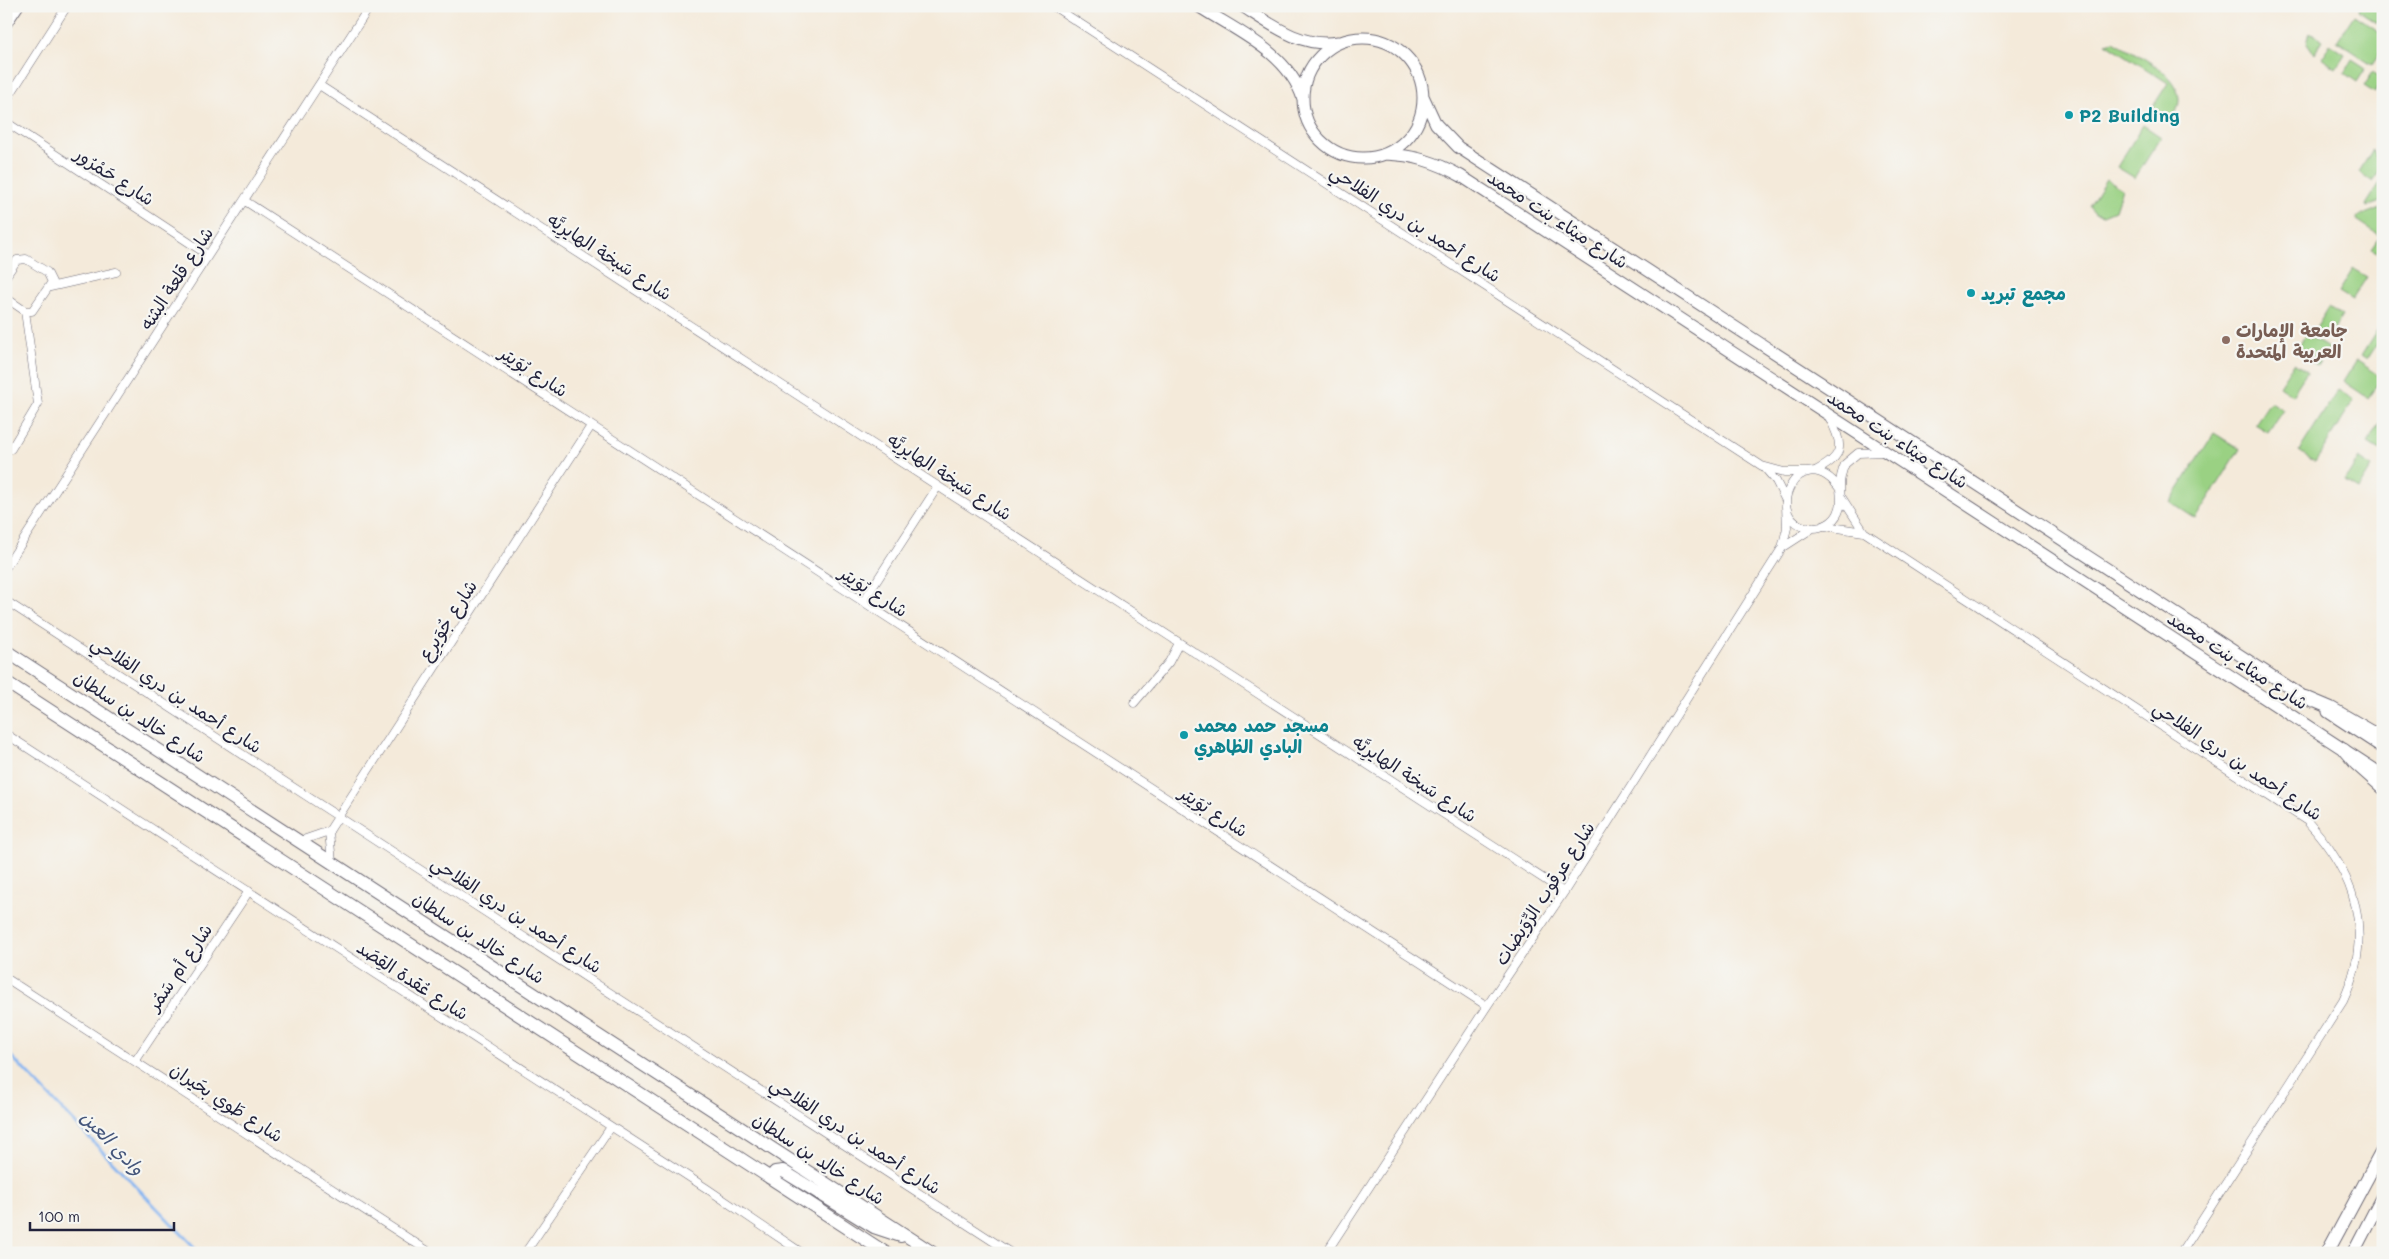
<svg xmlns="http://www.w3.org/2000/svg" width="2389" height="1259" font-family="Mali,'Playpen Sans Arabic',sans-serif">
  <rect width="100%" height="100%" fill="#f6f6f2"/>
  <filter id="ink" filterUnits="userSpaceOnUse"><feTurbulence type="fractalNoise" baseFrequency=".02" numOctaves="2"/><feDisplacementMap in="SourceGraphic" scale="10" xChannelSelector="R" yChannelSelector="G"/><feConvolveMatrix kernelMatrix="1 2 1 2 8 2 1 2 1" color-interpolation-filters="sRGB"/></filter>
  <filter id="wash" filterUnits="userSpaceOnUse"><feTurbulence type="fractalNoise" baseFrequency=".0096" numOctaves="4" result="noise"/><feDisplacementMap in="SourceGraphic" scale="20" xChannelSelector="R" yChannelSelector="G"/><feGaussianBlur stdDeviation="1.12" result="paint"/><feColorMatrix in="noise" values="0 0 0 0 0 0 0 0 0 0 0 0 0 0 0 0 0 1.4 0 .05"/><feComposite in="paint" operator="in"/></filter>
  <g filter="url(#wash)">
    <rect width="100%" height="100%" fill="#f4eada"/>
    <path fill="#9ad183" stroke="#5e7a5f" d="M 2360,6 L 2373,6 L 2383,13 L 2377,23 L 2358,10 Z
      M 2354,15 L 2383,34 L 2383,54 L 2380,52 L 2372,64 L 2337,41 Z
      M 2310,32 L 2323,40 L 2314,54 L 2307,44 Z
      M 2114,41 C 2138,56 2198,81 2173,117 L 2165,120 L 2150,111 L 2168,83 L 2106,43 Z
      M 2330,44 L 2345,54 L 2336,68 L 2321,58 Z
      M 2352,59 L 2366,68 L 2357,82 L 2344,73 Z
      M 2373,72 L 2383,79 L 2375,93 L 2364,86 Z
      M 2143,125 L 2161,137 L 2135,178 L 2117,167 Z
      M 2373,149 L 2381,168 L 2373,182 L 2359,172 Z
      M 2383,178 L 2383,201 L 2367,207 L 2366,205 Z
      M 2106,179 L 2122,189 L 2115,210 L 2103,215 L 2095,213 L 2089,206 Z
      M 2383,207 L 2383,256 L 2372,249 L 2381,236 L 2357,220 L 2357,217 Z
      M 2353,269 L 2367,277 L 2352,300 L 2339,292 Z
      M 2329,307 L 2342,316 L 2328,338 L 2315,330 Z
      M 2383,321 L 2383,335 L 2367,360 L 2361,356 Z
      M 2306,334 L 2328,348 L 2317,366 L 2295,351 Z
      M 2356,360 L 2382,377 L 2368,398 L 2343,381 Z
      M 2294,363 L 2307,372 L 2292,395 L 2279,386 Z
      M 2338,390 L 2354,400 L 2315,462 L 2299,451 Z
      M 2270,402 L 2283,410 L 2268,432 L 2255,424 Z
      M 2383,420 L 2383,449 L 2381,451 L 2368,443 Z
      M 2214,433 L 2240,449 L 2196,519 L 2170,502 Z
      M 2359,458 L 2372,467 L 2358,489 L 2345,481 Z"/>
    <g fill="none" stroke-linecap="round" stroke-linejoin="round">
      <path stroke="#86b6f1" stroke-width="3" d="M 6,1051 L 200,1253"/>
    </g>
  </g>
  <g filter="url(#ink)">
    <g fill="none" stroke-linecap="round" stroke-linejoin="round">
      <g stroke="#6c6873" stroke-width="9">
        <path id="minor" d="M 1053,6 L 1762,466 L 1784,472 L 1807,472
          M 319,85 L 1564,892
          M 6,101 L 67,6
          M 6,122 L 208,255
          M 245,201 L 1487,1006
          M 6,276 L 17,260 L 26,259 L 47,272 L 52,282 L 32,311 L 25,311 L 6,298
          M 50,287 L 116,272
          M 11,449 L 38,404 L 25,311
          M 1764,467 L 1776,481 L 1785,499
          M 1815,471 C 1846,456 1843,444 1829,417
          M 1840,489 C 1798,434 1758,525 1813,528 C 1823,528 1834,522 1838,513 C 1843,503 1840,496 1840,486 C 1840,478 1842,471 1845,464 L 1858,453 L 1884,452
          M 1842,498 L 1864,532 L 2307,821 C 2356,874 2375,933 2343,1001 L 2181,1253
          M 1825,526 L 1864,532
          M 1782,548 L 1813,528
          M 6,567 L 370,6
          M 6,601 L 1011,1253
          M 863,602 L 938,486
          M 1134,703 L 1169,662 L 1179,643
          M 6,734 L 706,1188 L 802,1253
          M 329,831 L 332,863
          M 300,841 L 329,831 L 591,426
          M 6,978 L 431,1253
          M 136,1060 L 249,891
          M 525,1253 L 611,1127
          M 1326,1253 L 1487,1006 L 1564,892 L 1782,548 L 1787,528 L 1786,506"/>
      </g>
      <g stroke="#6c6873" stroke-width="12">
        <path id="tertiary" d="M 6,24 L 18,6"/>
      </g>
      <g stroke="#6c6873" stroke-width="13">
        <path id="secondary" d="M 1198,6 C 1236,31 1288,52 1303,99
          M 1242,6 C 1272,25 1301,48 1338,42
          M1303 98a60 60 0 1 1 120 0a60 60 0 1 1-120 0Z
          M 1423,96 L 1436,124 L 1458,147 L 2312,702
          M 1385,154 C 1414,155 1436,162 1461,176 L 2383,775
          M 2328,712 L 2383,748"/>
      </g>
      <g stroke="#6c6873" stroke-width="14">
        <path id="primary" d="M 6,651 L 933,1253
          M 6,682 L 886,1253
          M 2305,697 L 2331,708 L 2383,738
          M 2344,750 L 2356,764 L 2383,788
          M 770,1178 L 775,1172 L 783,1171 L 874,1227 L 901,1236
          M 2327,1253 L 2383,1149
          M 2353,1253 L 2383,1195"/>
      </g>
      <use href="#minor" stroke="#fff" stroke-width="8"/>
      <use href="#tertiary" stroke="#fff" stroke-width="10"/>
      <use href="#secondary" stroke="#fff" stroke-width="11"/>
      <use href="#primary" stroke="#fff" stroke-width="12"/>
    </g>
  </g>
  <g fill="#0f9aa8" stroke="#f6f6f2" stroke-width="2">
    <circle cx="2069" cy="115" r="5"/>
    <circle cx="1971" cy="293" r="5"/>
    <circle cx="1184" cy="735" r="5"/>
  </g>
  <circle fill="#8d6e63" stroke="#f6f6f2" stroke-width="2" cx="2226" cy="340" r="5"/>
  <g text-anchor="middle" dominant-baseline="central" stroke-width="4.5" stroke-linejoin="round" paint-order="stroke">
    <g font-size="18" font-weight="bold" fill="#0d838f" stroke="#f6f6f2" text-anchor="start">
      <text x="2079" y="115">P2 Building</text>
      <text x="1981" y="293">مجمع تبريد</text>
      <text x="1194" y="725">مسجد حمد محمد<tspan x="1194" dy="21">البادي الظاهري</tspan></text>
    </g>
    <g font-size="18" fill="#22223b" stroke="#f6f6f2">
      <text transform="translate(115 176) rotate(33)">شارع حَمْرُور</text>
      <text transform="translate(1558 219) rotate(33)">شارع ميثاء بنت محمد</text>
      <text transform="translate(1416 223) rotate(33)">شارع أحمد بن دري الفلاحي</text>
      <text transform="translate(610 256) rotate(33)">شارع سَبخة الهايرِيَّه</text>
      <text transform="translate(176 278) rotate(-57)">شارع قلعة البثنه</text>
      <text transform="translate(534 371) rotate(33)">شارع بُوَيتِر</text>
      <text transform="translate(1898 439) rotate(33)">شارع ميثاء بنت محمد</text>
      <text transform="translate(950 476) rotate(33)">شارع سَبخة الهايرِيَّه</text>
      <text transform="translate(874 591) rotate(33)">شارع بُوَيتِر</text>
      <text transform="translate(447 620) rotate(-57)">شارع جُوَيرِع</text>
      <text transform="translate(2238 660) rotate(33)">شارع ميثاء بنت محمد</text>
      <text transform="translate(177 694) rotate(33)">شارع أحمد بن دري الفلاحي</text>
      <text transform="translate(140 716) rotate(33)">شارع خالِد بن سلطان</text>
      <text transform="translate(2238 760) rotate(34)">شارع أحمد بن دري الفلاحي</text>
      <text transform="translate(1415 778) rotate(33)">شارع سَبخة الهايرِيَّه</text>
      <text transform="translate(1214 811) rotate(33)">شارع بُوَيتِر</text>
      <text transform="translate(1544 893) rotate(-57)">شارع عرقوب الرِّوَيضات</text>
      <text transform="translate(517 914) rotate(33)">شارع أحمد بن دري الفلاحي</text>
      <text transform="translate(479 937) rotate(33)">شارع خالِد بن سلطان</text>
      <text transform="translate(179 967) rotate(-56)">شارع أم سَمُر</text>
      <text transform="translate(413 980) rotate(33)">شارع عُقدة القِصَد</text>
      <text transform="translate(227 1102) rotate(33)">شارع طَوي بحَيران</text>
      <text transform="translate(856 1135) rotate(33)">شارع أحمد بن دري الفلاحي</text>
      <text transform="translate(819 1158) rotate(33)">شارع خالِد بن سلطان</text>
    </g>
    <g font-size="18" font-weight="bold" fill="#785e54" stroke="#f6f6f2" text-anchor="start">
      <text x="2236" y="330">جامعة الإمارات<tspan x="2236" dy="21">العربية المتحدة</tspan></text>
    </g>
    <g font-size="19" font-style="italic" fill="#45567b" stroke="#f6f6f2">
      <text transform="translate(113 1142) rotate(46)">وادي العين</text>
    </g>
  </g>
  <rect width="2389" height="1259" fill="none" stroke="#f6f6f2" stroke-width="25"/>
  <path d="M30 1222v8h144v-8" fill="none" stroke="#22223b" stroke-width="2.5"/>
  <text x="38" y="1222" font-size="15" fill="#22223b" stroke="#f6f6f2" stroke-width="4" paint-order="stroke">100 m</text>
</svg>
